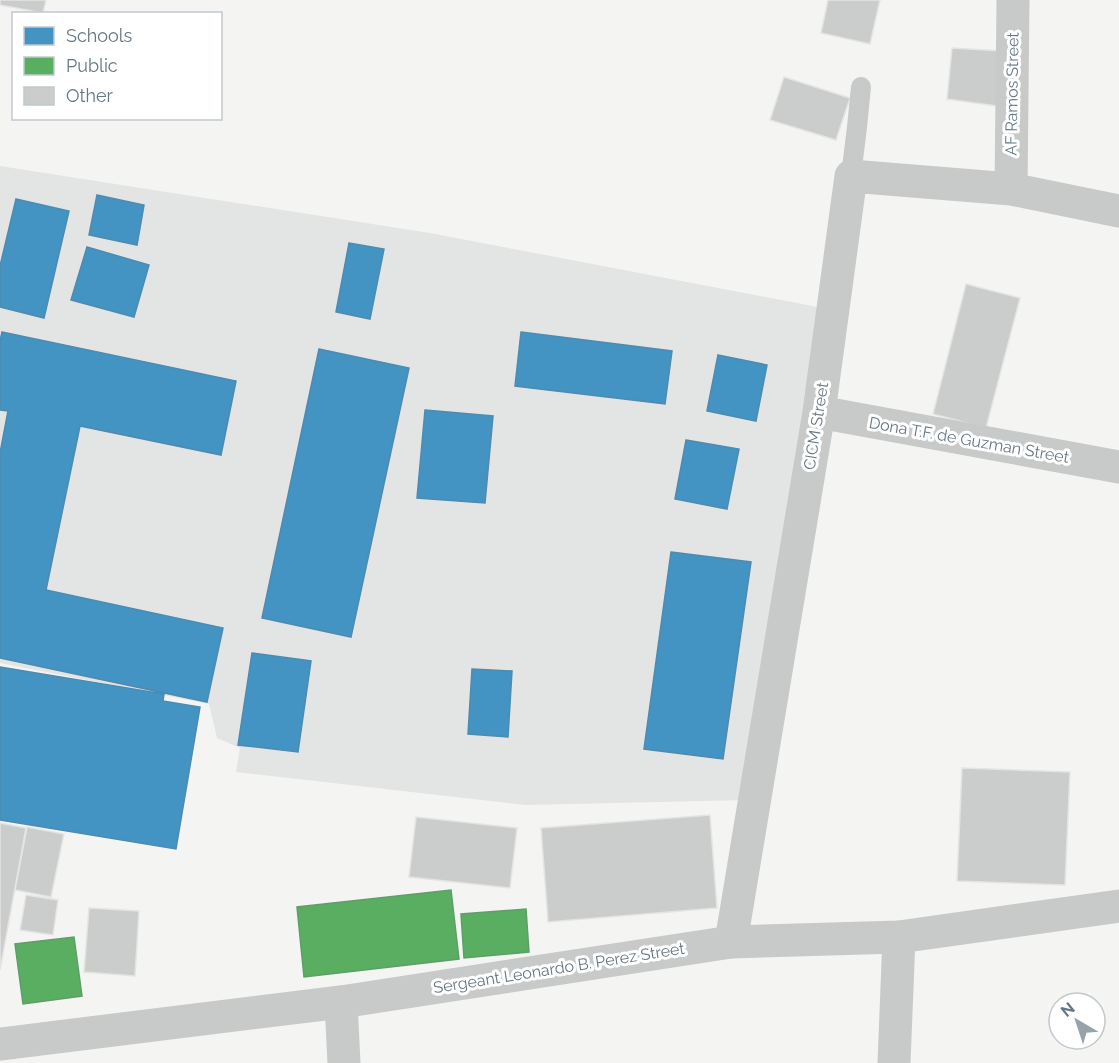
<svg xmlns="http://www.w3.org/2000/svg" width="1119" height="1063" font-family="Raleway,sans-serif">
  <rect width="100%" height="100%" fill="#f4f4f3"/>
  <path fill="#e3e4e4" d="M 0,166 L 430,233 L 823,308 L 747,800 L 525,805 L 236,772 L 240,748 L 217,738 L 209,704 L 0,663 Z"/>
  <path fill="#4393c3" stroke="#4d8bb0" stroke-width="1.5" d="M 97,195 L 144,205 L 137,245 L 89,235 Z
    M 16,199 L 69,211 L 44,318 L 0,307 L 0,266 Z
    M 349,243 L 384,249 L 370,319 L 336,312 Z
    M 87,247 L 149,265 L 134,317 L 71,300 Z
    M 2,332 L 236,381 L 221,455 L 80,426 L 46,590 L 223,628 L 207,702 L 0,658 L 0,453 L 8,411 L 0,410 L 0,341 Z
    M 521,332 L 672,351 L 665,404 L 515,386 Z
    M 319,349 L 409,368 L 351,637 L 262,618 Z
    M 718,355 L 767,365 L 756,421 L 707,411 Z
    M 425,410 L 493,416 L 485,503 L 417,498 Z
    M 686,440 L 739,449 L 727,509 L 675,499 Z
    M 671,552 L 751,562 L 723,759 L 644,749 Z
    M 252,653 L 311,661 L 298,752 L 238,745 Z
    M 0,667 L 164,694 L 163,701 L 200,707 L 176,849 L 0,820 Z
    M 472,669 L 512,671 L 508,737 L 468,734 Z"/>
  <path fill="#5aae61" stroke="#5d9e6b" stroke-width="1.5" d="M 451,890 L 459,959 L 304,977 L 297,907 Z
    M 526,909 L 529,952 L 464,958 L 461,914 Z
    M 74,937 L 82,996 L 23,1004 L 15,944 Z"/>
  <path fill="#cbcdcd" stroke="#e4e4e2" stroke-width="1.5" d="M 0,0 L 46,0 L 43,13 L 0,5 Z
    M 828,0 L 880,0 L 870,44 L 821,33 Z
    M 952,48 L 1003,51 L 997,106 L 947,99 Z
    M 784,77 L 850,98 L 836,140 L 770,120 Z
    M 966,284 L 1020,298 L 986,428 L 933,414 Z
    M 962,768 L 1070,772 L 1065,885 L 957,881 Z
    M 710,815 L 717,908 L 548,922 L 541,828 Z
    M 416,817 L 517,828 L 510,888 L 409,877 Z
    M 0,823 L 26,828 L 0,970 Z
    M 27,827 L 64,834 L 51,897 L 15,890 Z
    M 26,895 L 58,900 L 53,935 L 20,930 Z
    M 89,908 L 139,911 L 135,976 L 84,972 Z"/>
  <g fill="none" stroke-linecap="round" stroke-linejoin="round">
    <path stroke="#c8caca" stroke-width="20" d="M 851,176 L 857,127 L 861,87"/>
    <path stroke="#c8caca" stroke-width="33" d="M 1011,189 L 1013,0
      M 819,412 L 1119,467
      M 731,942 L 819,412 L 851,176 L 1011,189 L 1119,211
      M 341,1002 L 344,1063
      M 894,1063 L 899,937"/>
    <path stroke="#c8caca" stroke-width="33" d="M 0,1044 L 341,1002 L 731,942 L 899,937 L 1119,906"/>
  </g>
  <g text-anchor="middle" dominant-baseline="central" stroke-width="6" stroke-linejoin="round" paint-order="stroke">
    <g font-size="16" fill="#657782" stroke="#fff">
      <text transform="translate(1012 94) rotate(-89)">AF Ramos Street</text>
      <text transform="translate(816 426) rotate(-81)">CICM Street</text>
      <text transform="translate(969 440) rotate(10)">Dona T.F. de Guzman Street</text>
      <text transform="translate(559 968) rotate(-9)">Sergeant Leonardo B. Perez Street</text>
    </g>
  </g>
  <rect x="12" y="12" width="210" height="108" fill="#ffffff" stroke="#c1c9cd" stroke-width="1.5"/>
  <rect x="24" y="27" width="30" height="18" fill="#4393c3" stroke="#c1c9cd" stroke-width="1.5"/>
  <text x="66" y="42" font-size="18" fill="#657782">Schools</text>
  <rect x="24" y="57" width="30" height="18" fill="#5aae61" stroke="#c1c9cd" stroke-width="1.5"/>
  <text x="66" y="72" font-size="18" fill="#657782">Public</text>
  <rect x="24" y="87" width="30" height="18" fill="#cbcdcd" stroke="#c1c9cd" stroke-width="1.5"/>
  <text x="66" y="102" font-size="18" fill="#657782">Other</text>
  <g transform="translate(1077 1021) rotate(321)"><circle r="28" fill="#ffffff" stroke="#c1c9cd" stroke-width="1.5"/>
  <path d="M0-4.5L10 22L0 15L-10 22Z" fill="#97a3aa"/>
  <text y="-9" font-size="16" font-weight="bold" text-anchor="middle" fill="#657782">N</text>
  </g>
</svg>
